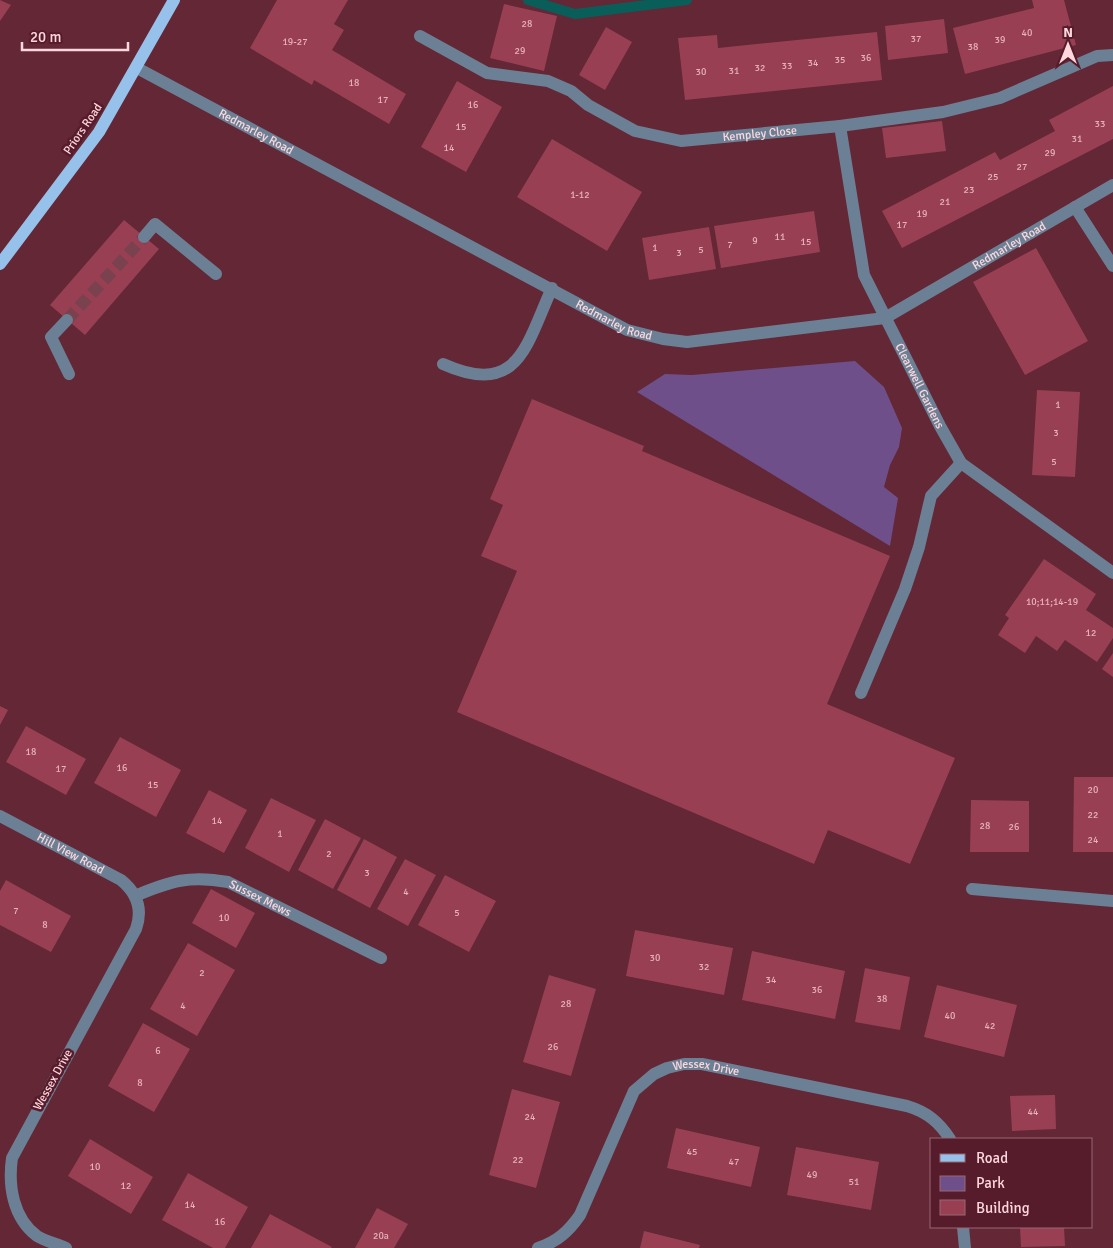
<svg xmlns="http://www.w3.org/2000/svg" width="1113" height="1248" font-family="Signika,sans-serif">
  <rect width="100%" height="100%" fill="#632735"/>
  <path fill="#6f4f8a" d="M 855,361 L 884,387 L 902,428 L 899,447 L 890,465 L 884,487 L 898,498 L 890,546 L 637,392 L 665,374 L 692,375 Z"/>
  <g fill="none" stroke-linecap="round" stroke-linejoin="round">
    <path stroke="#095e59" stroke-width="10" d="M 528,0 L 575,14 L 687,0"/>
  </g>
  <path fill="#993f54" d="M 0,0 L 11,5 L 0,21 Z
    M 277,0 L 348,0 L 334,24 L 344,30 L 332,50 L 406,94 L 389,124 L 314,80 L 312,85 L 250,48 Z
    M 1032,0 L 1064,0 L 1076,45 L 965,74 L 953,28 L 1034,8 Z
    M 504,4 L 557,16 L 544,71 L 490,58 Z
    M 944,19 L 948,53 L 888,60 L 885,26 Z
    M 606,27 L 632,42 L 605,90 L 579,75 Z
    M 877,32 L 882,80 L 685,100 L 678,38 L 717,35 L 718,48 Z
    M 457,81 L 502,107 L 466,172 L 421,147 Z
    M 1113,86 L 1113,139 L 902,248 L 882,211 L 995,152 L 1000,160 L 1055,131 L 1049,120 Z
    M 942,121 L 946,151 L 886,158 L 882,128 Z
    M 552,139 L 642,192 L 607,251 L 517,197 Z
    M 814,211 L 820,252 L 721,268 L 714,226 Z
    M 124,220 L 159,249 L 85,335 L 50,305 Z
    M 709,227 L 716,269 L 649,280 L 642,238 Z
    M 1036,248 L 1088,341 L 1025,375 L 973,282 Z
    M 1037,390 L 1080,392 L 1075,477 L 1032,475 Z
    M 532,399 L 644,446 L 642,451 L 890,556 L 827,704 L 955,758 L 910,864 L 828,830 L 814,864 L 457,712 L 517,571 L 481,556 L 503,505 L 490,499 Z
    M 1044,559 L 1096,594 L 1086,610 L 1113,628 L 1113,638 L 1097,662 L 1065,640 L 1057,651 L 1036,636 L 1025,653 L 998,635 L 1009,618 L 1005,615 Z
    M 1113,653 L 1113,677 L 1102,669 Z
    M 0,706 L 8,710 L 0,725 Z
    M 26,726 L 86,759 L 66,795 L 6,762 Z
    M 120,737 L 181,770 L 156,817 L 94,783 Z
    M 1074,777 L 1113,777 L 1113,852 L 1073,852 Z
    M 209,790 L 247,810 L 224,853 L 186,833 Z
    M 271,798 L 316,820 L 289,872 L 245,848 Z
    M 971,800 L 1029,801 L 1029,852 L 970,852 Z
    M 325,819 L 361,838 L 333,889 L 298,870 Z
    M 364,839 L 397,857 L 370,908 L 337,890 Z
    M 405,859 L 436,875 L 408,926 L 377,909 Z
    M 445,875 L 496,901 L 469,952 L 418,925 Z
    M 6,880 L 71,916 L 51,952 L 0,925 L 0,891 Z
    M 211,889 L 255,913 L 236,948 L 192,923 Z
    M 635,930 L 733,948 L 724,995 L 626,976 Z
    M 188,943 L 235,970 L 197,1036 L 150,1009 Z
    M 752,951 L 845,971 L 835,1019 L 742,1000 Z
    M 865,968 L 910,977 L 900,1030 L 855,1022 Z
    M 549,975 L 596,989 L 571,1076 L 523,1062 Z
    M 937,985 L 1017,1005 L 1004,1057 L 924,1037 Z
    M 143,1023 L 190,1049 L 154,1112 L 108,1086 Z
    M 512,1089 L 560,1102 L 536,1188 L 489,1175 Z
    M 1055,1095 L 1056,1129 L 1012,1131 L 1010,1096 Z
    M 676,1128 L 760,1147 L 751,1187 L 667,1168 Z
    M 90,1139 L 153,1177 L 131,1214 L 68,1176 Z
    M 796,1147 L 879,1162 L 871,1210 L 787,1195 Z
    M 188,1173 L 248,1207 L 225,1248 L 213,1248 L 162,1220 Z
    M 377,1208 L 408,1224 L 394,1248 L 355,1248 Z
    M 270,1214 L 332,1247 L 331,1248 L 251,1248 Z
    M 1020,1227 L 1064,1227 L 1065,1246 L 1021,1247 Z
    M 644,1231 L 700,1245 L 699,1248 L 640,1248 Z"/>
  <g fill="none" stroke-linecap="round" stroke-linejoin="round">
    <path stroke="#7a414e" stroke-width="12" stroke-dasharray="12 6" stroke-linecap="butt" d="M 67,320 L 144,237"/>
    <g stroke="#6c8095" stroke-width="12">
      <path id="s1" d="M 420,36 L 487,73 L 548,81 L 571,91 L 588,105 L 635,131 L 681,141 L 840,126 L 943,112 L 1000,98 L 1097,56 L 1113,55"/>
      <path id="s2" d="M 137,68 L 627,330 L 663,339 L 687,342 L 885,318 L 1113,185"/>
      <path id="s3" d="M 840,126 L 864,275 L 940,426 L 961,463 L 1113,573"/>
      <path d="M 1075,207 L 1113,266"/>
      <path d="M 144,237 L 155,224 L 216,274"/>
      <path d="M 67,320 L 51,337 L 69,374"/>
      <path d="M 443,364 C 519,398 526,345 552,288"/>
      <path d="M 861,693 L 905,589 L 919,547 L 931,496 L 961,463"/>
      <path id="s4" d="M 0,816 L 121,880 C 137,893 143,909 136,929 L 12,1158 C 8,1186 13,1218 37,1236 C 45,1241 57,1244 66,1248"/>
      <path d="M 972,889 L 1113,901"/>
      <path id="s5" d="M 135,896 C 170,881 190,875 228,882 L 381,958"/>
      <path d="M 963,1227 L 965,1248"/>
      <path id="s6" d="M 538,1248 C 557,1242 569,1231 580,1215 L 634,1091 L 654,1074 L 667,1068 L 684,1064 L 702,1064 L 907,1106 C 927,1112 939,1122 950,1139"/>
    </g>
    <path stroke="#96c1ea" stroke-width="12" d="M 0,264 L 99,132 L 174,0"/>
  </g>
  <g text-anchor="middle" dominant-baseline="central" stroke-width="5" stroke-linejoin="round" paint-order="stroke">
    <g font-size="10" fill="#e5b1bb">
      <text x="527" y="24">28</text>
      <text x="1027" y="33">40</text>
      <text x="916" y="39">37</text>
      <text x="1000" y="40">39</text>
      <text x="295" y="42">19-27</text>
      <text x="973" y="47">38</text>
      <text x="520" y="51">29</text>
      <text x="866" y="58">36</text>
      <text x="840" y="60">35</text>
      <text x="813" y="63">34</text>
      <text x="787" y="66">33</text>
      <text x="760" y="68">32</text>
      <text x="734" y="71">31</text>
      <text x="701" y="72">30</text>
      <text x="354" y="83">18</text>
      <text x="383" y="100">17</text>
      <text x="473" y="105">16</text>
      <text x="1100" y="124">33</text>
      <text x="461" y="127">15</text>
      <text x="1077" y="139">31</text>
      <text x="449" y="148">14</text>
      <text x="1050" y="153">29</text>
      <text x="1022" y="167">27</text>
      <text x="993" y="177">25</text>
      <text x="969" y="190">23</text>
      <text x="580" y="195">1-12</text>
      <text x="945" y="202">21</text>
      <text x="922" y="214">19</text>
      <text x="902" y="225">17</text>
      <text x="780" y="237">11</text>
      <text x="755" y="241">9</text>
      <text x="806" y="242">15</text>
      <text x="730" y="245">7</text>
      <text x="655" y="248">1</text>
      <text x="701" y="250">5</text>
      <text x="679" y="253">3</text>
      <text x="1058" y="405">1</text>
      <text x="1056" y="433">3</text>
      <text x="1054" y="462">5</text>
      <text x="1052" y="602">10;11;14-19</text>
      <text x="1091" y="633">12</text>
      <text x="31" y="752">18</text>
      <text x="122" y="768">16</text>
      <text x="61" y="769">17</text>
      <text x="153" y="785">15</text>
      <text x="1093" y="790">20</text>
      <text x="1093" y="815">22</text>
      <text x="217" y="821">14</text>
      <text x="985" y="826">28</text>
      <text x="1014" y="827">26</text>
      <text x="280" y="834">1</text>
      <text x="1093" y="840">24</text>
      <text x="329" y="854">2</text>
      <text x="367" y="873">3</text>
      <text x="406" y="892">4</text>
      <text x="16" y="911">7</text>
      <text x="457" y="913">5</text>
      <text x="224" y="918">10</text>
      <text x="45" y="925">8</text>
      <text x="655" y="958">30</text>
      <text x="704" y="967">32</text>
      <text x="202" y="973">2</text>
      <text x="771" y="980">34</text>
      <text x="817" y="990">36</text>
      <text x="882" y="999">38</text>
      <text x="566" y="1004">28</text>
      <text x="183" y="1006">4</text>
      <text x="950" y="1016">40</text>
      <text x="990" y="1026">42</text>
      <text x="553" y="1047">26</text>
      <text x="158" y="1051">6</text>
      <text x="140" y="1083">8</text>
      <text x="1033" y="1112">44</text>
      <text x="530" y="1117">24</text>
      <text x="692" y="1152">45</text>
      <text x="518" y="1160">22</text>
      <text x="734" y="1162">47</text>
      <text x="95" y="1167">10</text>
      <text x="812" y="1175">49</text>
      <text x="854" y="1182">51</text>
      <text x="126" y="1186">12</text>
      <text x="190" y="1205">14</text>
      <text x="220" y="1222">16</text>
      <text x="381" y="1236">20a</text>
    </g>
    <g font-size="12" fill="#fed7dd" stroke="#571c2b">
      <text transform="translate(83 129) rotate(-56)">Priors Road</text>
      <text stroke="none"><textPath href="#s2" startOffset="135">Redmarley Road</textPath></text>
      <text stroke="none"><textPath href="#s1" startOffset="365">Kempley Close</textPath></text>
      <text stroke="none"><textPath href="#s2" startOffset="960">Redmarley Road</textPath></text>
      <text stroke="none"><textPath href="#s2" startOffset="540">Redmarley Road</textPath></text>
      <text stroke="none"><textPath href="#s3" startOffset="275">Clearwell Gardens</textPath></text>
      <text stroke="none"><textPath href="#s4" startOffset="80">Hill View Road</textPath></text>
      <text stroke="none"><textPath href="#s5" startOffset="132">Sussex Mews</textPath></text>
      <text stroke="none"><textPath href="#s6" startOffset="270">Wessex Drive</textPath></text>
      <text transform="translate(53 1080) rotate(-61)">Wessex Drive</text>
    </g>
  </g>
  <rect x="930" y="1138" width="162" height="90" fill="#571c2b" stroke="#9a6772"/>
  <rect x="940" y="1154" width="25" height="8" fill="#96c1ea" stroke="#9a6772"/>
  <text x="976" y="1163" font-size="15" fill="#fed7dd">Road</text>
  <rect x="940" y="1176" width="25" height="15" fill="#6f4f8a" stroke="#9a6772"/>
  <text x="976" y="1188" font-size="15" fill="#fed7dd">Park</text>
  <rect x="940" y="1200" width="25" height="15" fill="#993f54" stroke="#9a6772"/>
  <text x="976" y="1213" font-size="15" fill="#fed7dd">Building</text>
  <g transform="translate(1068 45)" stroke="#571c2b" stroke-width="4" paint-order="stroke">
  <path d="M0-4L9 19L0 12L-9 19Z" fill="#fed7dd"/>
  <text y="-8" font-size="14" font-weight="bold" text-anchor="middle" fill="#fed7dd">N</text>
  </g>
  <path d="M22 42v8h106v-8" fill="none" stroke="#fed7dd" stroke-width="2.5"/>
  <text x="30" y="42" font-size="15" fill="#fed7dd" stroke="#571c2b" stroke-width="4" paint-order="stroke">20 m</text>
</svg>
